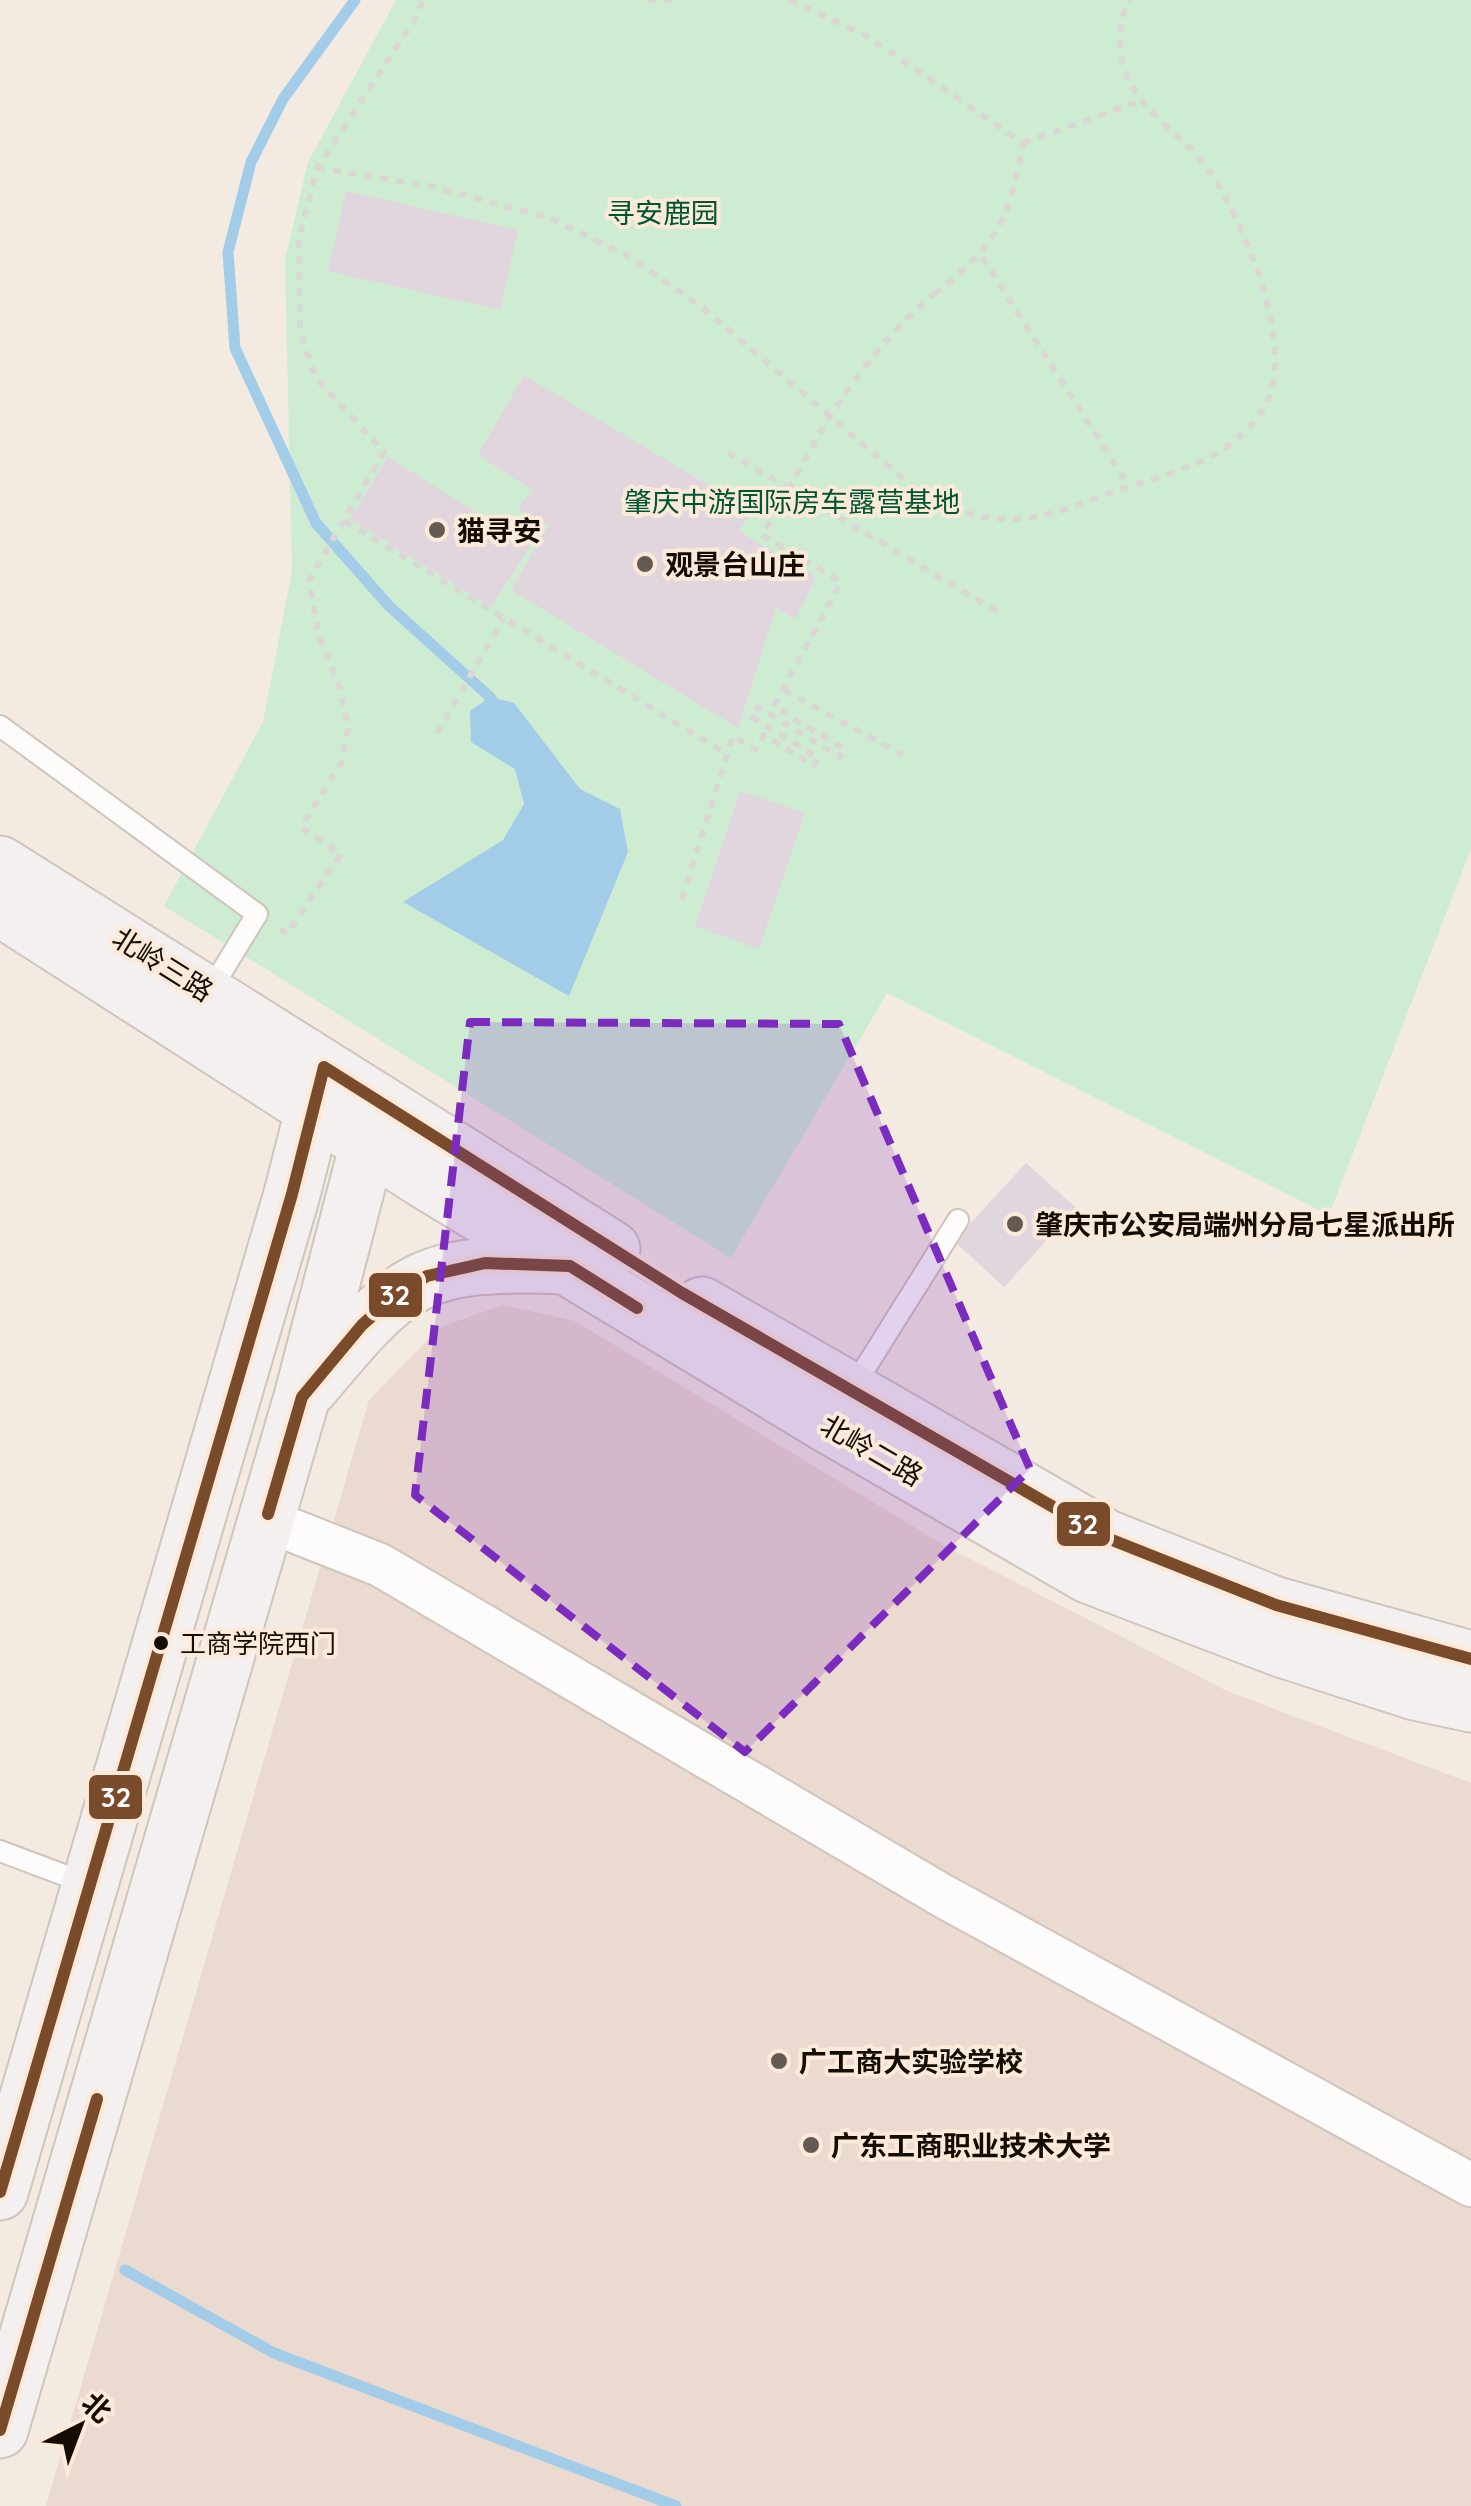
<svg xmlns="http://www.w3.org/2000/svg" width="1471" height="2506" font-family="Quicksand,'Noto Sans SC',sans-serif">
  <rect width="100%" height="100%" fill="#f3eae2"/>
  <path fill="#ebdad0" d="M 503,1305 L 575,1321 L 947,1547 L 1227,1691 L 1471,1783 L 1471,2506 L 46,2506 L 369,1400 L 440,1327 Z"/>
  <path fill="#cdecd2" d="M 396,0 L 1471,0 L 1471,849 L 1329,1215 L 887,993 L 731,1258 L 164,906 L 263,722 L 292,571 L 285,260 L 308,162 Z"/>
  <path fill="#a2cce8" d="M 490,697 L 514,703 L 580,789 L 620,809 L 628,852 L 569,996 L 403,902 L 503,840 L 524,804 L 515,769 L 471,742 L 470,711 Z"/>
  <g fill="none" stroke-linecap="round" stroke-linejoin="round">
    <path stroke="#a2cce8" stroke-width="11" d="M 355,0 L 283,99 L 251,162 L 228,252 L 235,348 L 316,523 L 389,606 L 490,697 L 497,709
      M 125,2270 L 274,2353 L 676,2506"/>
  </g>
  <path fill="#e1d6dd" d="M 346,191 L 518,230 L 500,310 L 328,271 Z
    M 524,375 L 752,511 L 739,531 L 816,577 L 796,619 L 776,608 L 738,728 L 511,590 L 548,526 L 518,508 L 532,490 L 478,455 Z
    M 388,457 L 530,546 L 491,607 L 350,519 Z
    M 740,791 L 805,813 L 759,949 L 695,926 Z
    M 1026,1163 L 1076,1208 L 1004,1287 L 954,1241 Z"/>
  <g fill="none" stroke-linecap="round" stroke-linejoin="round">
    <g stroke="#cec5bd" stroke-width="24">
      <path id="lane" d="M 0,726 L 257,914 L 210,991
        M 852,1389 L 958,1220
        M 0,1851 L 88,1884"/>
    </g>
    <g stroke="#cec5bd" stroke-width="46">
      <path id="street" d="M 266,1520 L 380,1565 L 943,1896 L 1471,2185"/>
    </g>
    <g stroke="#cec5bd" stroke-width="59">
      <path id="secondary" d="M 0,864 L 612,1249
        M 0,908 L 427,1182 L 828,1425 L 1088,1575 L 1281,1649 L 1415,1692 L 1471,1704
        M 702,1305 L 1107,1538 L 1276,1605 L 1471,1659
        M 311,1387 C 401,1279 418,1260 562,1266
        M 0,2192 L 292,1194 L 322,1076
        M 0,2430 L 302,1397 L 377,1110"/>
    </g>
    <path stroke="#dad7d4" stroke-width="6" stroke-dasharray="8 8" stroke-linecap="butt" d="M 649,0 L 680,0
      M 789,0 L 865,35 L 1023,143
      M 1023,143 L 1143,100
      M 317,168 L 430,186 L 550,218 L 633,259 L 703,308 L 927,499 C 997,529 1033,523 1102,496 C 1140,482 1188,471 1222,450 C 1240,438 1260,419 1268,400 C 1295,342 1239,205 1200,159 C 1177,132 1139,108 1126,74 C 1117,51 1118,21 1129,0
      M 982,257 L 1129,486
      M 934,294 C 997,245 1009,221 1023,143
      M 728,452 L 1000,613
      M 345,521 L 727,754
      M 784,690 L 908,758
      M 437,733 L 504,618
      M 682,899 L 733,736 L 755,750 L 764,735 L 814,766 L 818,758 L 752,717 L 758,707 L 840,757 L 845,750 L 774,706 L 841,582 L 762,535 L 781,504
      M 280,929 L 287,934 L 341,854 L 301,827 L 342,762 L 348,729 L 340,688 L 319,636 L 309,580 L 384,452 L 314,376 L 300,328 L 299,238 L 317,168 L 414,21 L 423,0"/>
    <use href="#lane" stroke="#fdfcfb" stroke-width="20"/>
    <use href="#street" stroke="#fdfcfb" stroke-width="42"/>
    <use href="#secondary" stroke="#f4f0ef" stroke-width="55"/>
    <path stroke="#dad7d4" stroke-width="6" stroke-dasharray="8 8" stroke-linecap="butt" d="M 781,504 C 823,423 864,354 934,294"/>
    <g stroke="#fbeada" stroke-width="20">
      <path id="bus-1" d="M 268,1514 L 302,1397 L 362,1325 L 400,1291 L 427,1276 L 485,1263 L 570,1266 L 637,1308
        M 0,2192 L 292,1194 L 324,1067 L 682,1293 L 1107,1538 L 1276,1605 L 1471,1659
        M 0,2430 L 97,2099"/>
    </g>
    <use href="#bus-1" stroke="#7a4b2a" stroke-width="12"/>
  </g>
  <path fill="#7b2cbf" fill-opacity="0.2" stroke="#7b2cbf" stroke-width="8" stroke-dasharray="20 12" stroke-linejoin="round" d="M 470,1022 L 839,1024 L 1030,1469 L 745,1752 L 415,1495 Z"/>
  <g fill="#635a52" stroke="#fbeada" stroke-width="4">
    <circle cx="437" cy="530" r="10"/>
    <circle cx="645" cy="564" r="10"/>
    <circle cx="1015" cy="1224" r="10"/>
    <circle cx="779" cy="2061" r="10"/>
    <circle cx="811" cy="2145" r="10"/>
  </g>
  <circle fill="#150c04" stroke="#fbeada" stroke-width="4" cx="161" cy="1643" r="9"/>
  <g text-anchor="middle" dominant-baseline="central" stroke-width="8" stroke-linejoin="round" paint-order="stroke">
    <g font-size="26" fill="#150c04" stroke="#fbeada" text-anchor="start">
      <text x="180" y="1643">工商学院西门</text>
    </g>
    <g font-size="28" fill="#005631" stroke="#fbeada">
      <text x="663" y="212">寻安鹿园</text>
      <text x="792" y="501">肇庆中游国际房车露营基地</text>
    </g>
    <g font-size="28" font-weight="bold" fill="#150c04" stroke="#fbeada" text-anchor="start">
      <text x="457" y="530">猫寻安</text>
      <text x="665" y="564">观景台山庄</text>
      <text x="1035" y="1224">肇庆市公安局端州分局七星派出所</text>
      <text x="799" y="2061">广工商大实验学校</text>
      <text x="831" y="2145">广东工商职业技术大学</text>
    </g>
    <g font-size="28" fill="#150c04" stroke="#fbeada">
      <text transform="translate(163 964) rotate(32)">北岭三路</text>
      <text transform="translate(872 1450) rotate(30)">北岭二路</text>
    </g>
  </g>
  <g stroke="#fbeada" stroke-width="4">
    <rect x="367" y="1271" width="57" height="48" rx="10" fill="#7a4b2a"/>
    <rect x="1055" y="1500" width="57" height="48" rx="10" fill="#7a4b2a"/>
    <rect x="87" y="1773" width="57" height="48" rx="10" fill="#7a4b2a"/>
  </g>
  <g font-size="28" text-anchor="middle" font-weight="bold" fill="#fff">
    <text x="395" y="1305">32</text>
    <text x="1083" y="1534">32</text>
    <text x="116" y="1807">32</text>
  </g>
  <g transform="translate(80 2426) rotate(42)" stroke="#fbeada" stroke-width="8" paint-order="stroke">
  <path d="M0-8L18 38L0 25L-18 38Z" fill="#150c04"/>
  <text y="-15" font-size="28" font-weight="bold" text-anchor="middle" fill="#150c04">北</text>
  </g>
</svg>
